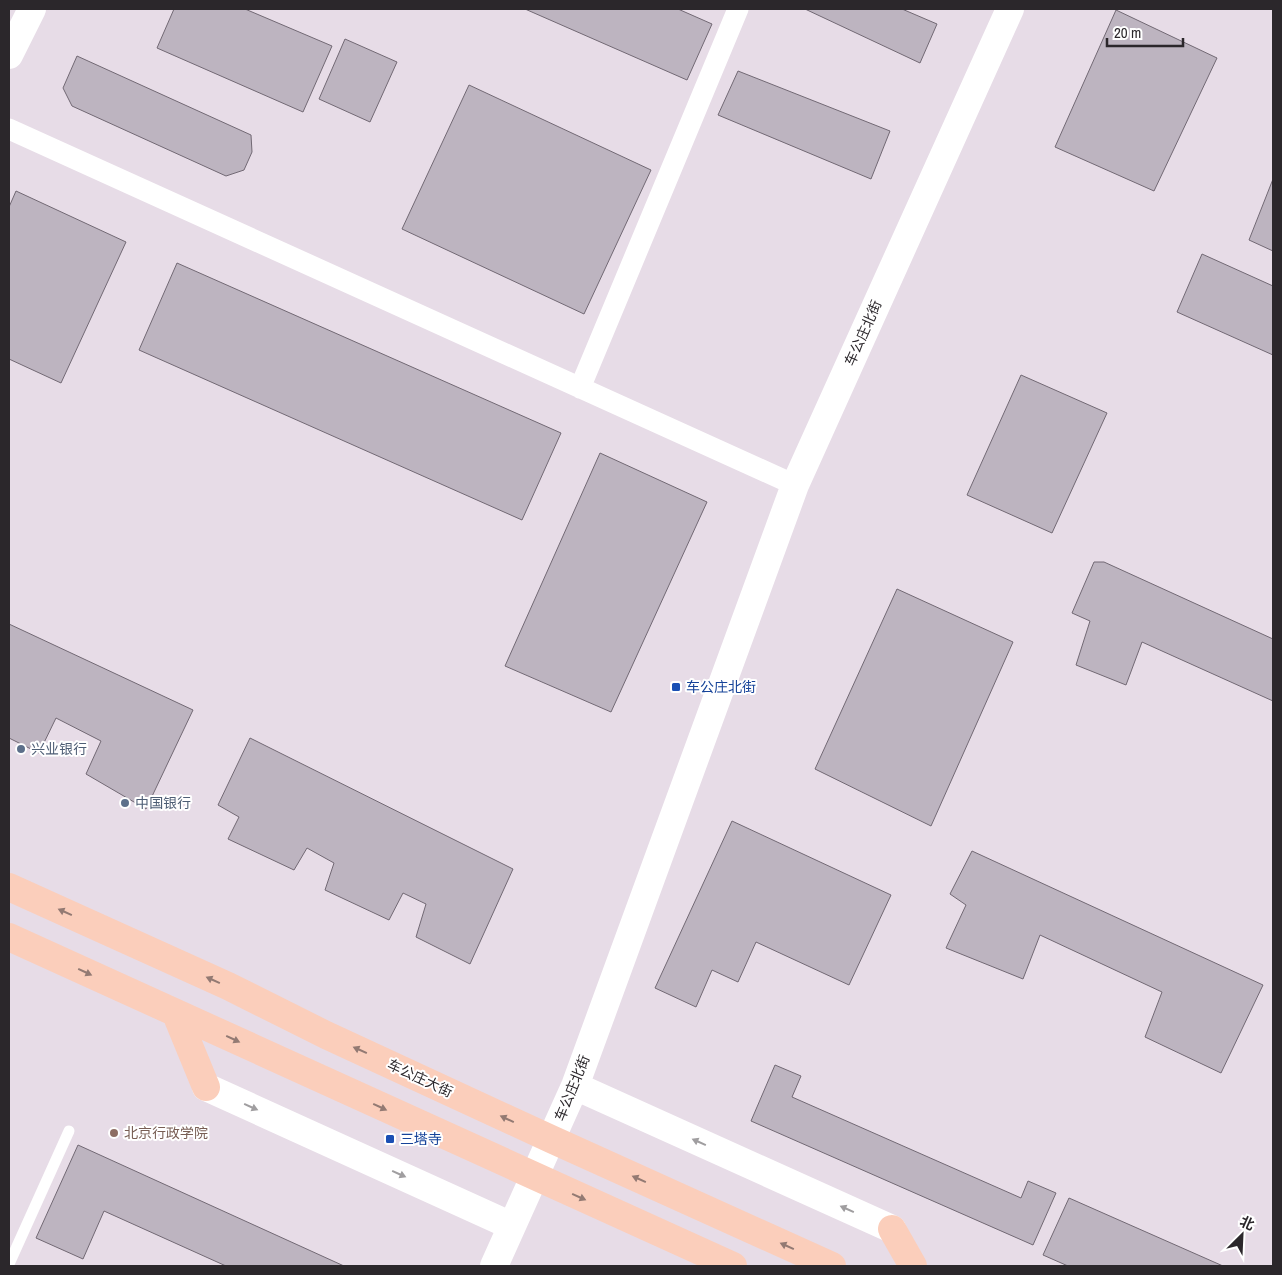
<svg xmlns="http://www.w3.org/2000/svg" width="1282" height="1275" font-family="'Archivo Narrow','Noto Sans SC',sans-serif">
  <rect width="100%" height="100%" fill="#e7dce7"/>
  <path fill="#bdb4c0" stroke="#726974" d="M 174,9 L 245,9 L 332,46 L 303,112 L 157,48 Z
    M 525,9 L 678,9 L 712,24 L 687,80 Z
    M 805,9 L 902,9 L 937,24 L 920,63 Z
    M 1116,10 L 1217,58 L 1154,191 L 1055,147 Z
    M 345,39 L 397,62 L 370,122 L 319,99 Z
    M 77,56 L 251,135 L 252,152 L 244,170 L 226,176 L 72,106 L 63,88 Z
    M 738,71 L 890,131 L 871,179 L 718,115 Z
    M 469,85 L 651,170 L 584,314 L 402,229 Z
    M 1273,179 L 1273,251 L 1249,240 Z
    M 16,191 L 126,242 L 61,383 L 9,359 L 9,207 Z
    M 1202,254 L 1273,286 L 1273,355 L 1177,312 Z
    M 177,263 L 561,433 L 522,520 L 139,350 Z
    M 1021,375 L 1107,413 L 1052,533 L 967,495 Z
    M 600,453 L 707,502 L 611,712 L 505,666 Z
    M 1094,562 L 1104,562 L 1273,639 L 1273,701 L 1142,642 L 1126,685 L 1076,665 L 1090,621 L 1072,613 Z
    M 897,589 L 1013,642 L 931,826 L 815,769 Z
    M 9,624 L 193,710 L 146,809 L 86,774 L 101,741 L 56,718 L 39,753 L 9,738 Z
    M 250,738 L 513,869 L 470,964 L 416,937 L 426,904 L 403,893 L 389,920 L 325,890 L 334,863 L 307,848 L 294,870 L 228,839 L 239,817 L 218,805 Z
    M 732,821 L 891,895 L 849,985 L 756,942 L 738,982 L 712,970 L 696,1007 L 655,988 Z
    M 972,851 L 1263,985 L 1221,1073 L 1145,1037 L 1162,992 L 1040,935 L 1023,979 L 946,948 L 966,905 L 950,894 Z
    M 775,1065 L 801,1076 L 792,1097 L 1021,1198 L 1028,1181 L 1056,1193 L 1033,1245 L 751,1121 Z
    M 78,1145 L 344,1266 L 226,1266 L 104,1211 L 83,1259 L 36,1238 Z
    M 1069,1198 L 1223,1266 L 1068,1266 L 1043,1255 Z"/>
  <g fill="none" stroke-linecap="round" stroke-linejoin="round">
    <path stroke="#fff" stroke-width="11" d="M 9,1264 L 69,1131"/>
    <path stroke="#fff" stroke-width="21" d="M 9,129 L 795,485
      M 580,388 L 738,9"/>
    <path stroke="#fff" stroke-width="28" d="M 9,55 L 32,9
      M 575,1086 L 892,1229
      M 206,1087 L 512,1226
      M 494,1266 L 575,1086 L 795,485 L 1010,9"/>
    <path stroke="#fbcebb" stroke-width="28" d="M 9,887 L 228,986 L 326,1035 L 551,1139 L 832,1266
      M 9,937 L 733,1266
      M 176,1014 L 206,1087
      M 892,1229 L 913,1266"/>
  </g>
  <defs><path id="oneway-solid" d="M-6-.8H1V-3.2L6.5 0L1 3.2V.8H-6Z" transform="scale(1.25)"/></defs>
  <g fill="#937a73">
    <use href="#oneway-solid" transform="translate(65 912) rotate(-156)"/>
    <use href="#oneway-solid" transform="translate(85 972) rotate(25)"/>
    <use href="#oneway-solid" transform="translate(213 980) rotate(-156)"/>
    <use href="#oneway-solid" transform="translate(233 1039) rotate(25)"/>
    <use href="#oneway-solid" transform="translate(360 1050) rotate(-156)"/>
    <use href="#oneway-solid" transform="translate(380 1107) rotate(25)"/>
    <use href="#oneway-solid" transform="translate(507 1119) rotate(-155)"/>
    <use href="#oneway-solid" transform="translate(639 1179) rotate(-156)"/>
    <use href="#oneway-solid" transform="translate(579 1197) rotate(24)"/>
    <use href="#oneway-solid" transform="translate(787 1246) rotate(-156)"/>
  </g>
  <g fill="#a09ea0">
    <use href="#oneway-solid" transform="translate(251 1107) rotate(24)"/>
    <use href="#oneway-solid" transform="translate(699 1142) rotate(-156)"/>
    <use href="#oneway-solid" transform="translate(399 1174) rotate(24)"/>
    <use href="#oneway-solid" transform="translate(847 1209) rotate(-156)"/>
  </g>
  <g fill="#1a4fb4" stroke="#fff" stroke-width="2">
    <rect x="671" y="682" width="10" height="10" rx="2.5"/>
    <rect x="385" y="1134" width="10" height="10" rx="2.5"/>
  </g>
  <g fill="#5c6f8a" stroke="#fff" stroke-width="2">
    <circle cx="21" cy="749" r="5"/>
    <circle cx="125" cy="803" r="5"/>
  </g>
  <circle fill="#8d6e63" stroke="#fff" stroke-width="2" cx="114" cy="1133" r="5"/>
  <g text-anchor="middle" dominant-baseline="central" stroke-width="4" stroke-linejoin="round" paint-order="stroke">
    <g font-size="14" fill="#2b272b" stroke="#fff">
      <text transform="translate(863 333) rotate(-66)">车公庄北街</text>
      <text transform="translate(420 1078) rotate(25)">车公庄大街</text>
      <text transform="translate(572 1088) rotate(-68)">车公庄北街</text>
    </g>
    <g font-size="14" fill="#164399" stroke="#fff" text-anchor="start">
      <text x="686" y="687">车公庄北街</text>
      <text x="400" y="1139">三塔寺</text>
    </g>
    <g font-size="14" fill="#4e5e75" stroke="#fff" text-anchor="start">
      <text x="31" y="749">兴业银行</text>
      <text x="135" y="803">中国银行</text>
    </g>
    <g font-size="14" fill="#785e54" stroke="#fff" text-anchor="start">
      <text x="124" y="1133">北京行政学院</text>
    </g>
  </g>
  <rect width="1282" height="1275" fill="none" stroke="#2b272b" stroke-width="20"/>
  <g transform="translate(1242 1235) rotate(24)" stroke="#ffffff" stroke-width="4" paint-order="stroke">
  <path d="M0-4L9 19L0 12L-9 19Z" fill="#2b272b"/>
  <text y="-8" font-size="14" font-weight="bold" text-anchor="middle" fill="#2b272b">北</text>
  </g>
  <path d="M1107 38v8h76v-8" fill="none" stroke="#2b272b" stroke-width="2.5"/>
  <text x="1114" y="38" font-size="15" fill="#2b272b" stroke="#ffffff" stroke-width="4" paint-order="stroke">20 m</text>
</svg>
